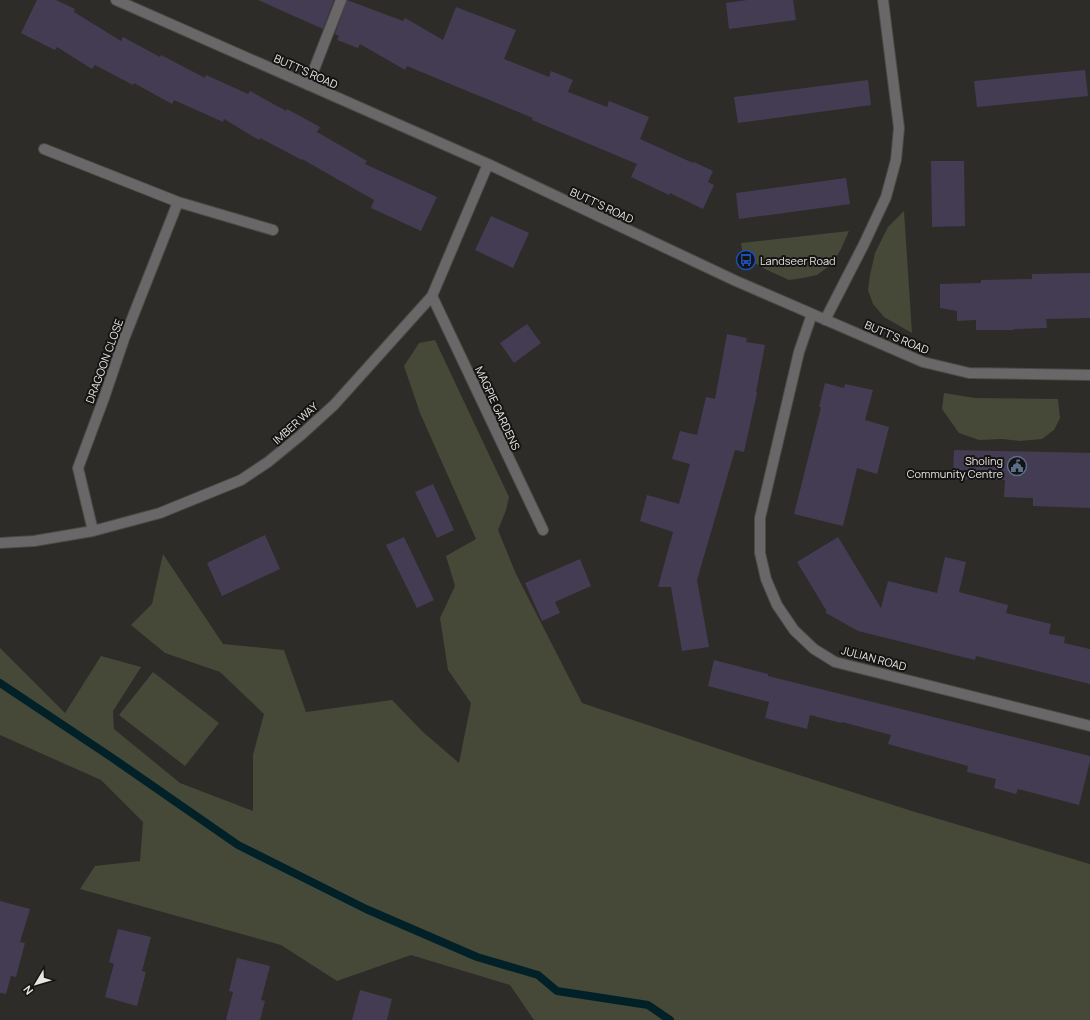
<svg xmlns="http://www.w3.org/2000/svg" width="1090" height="1020" font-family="Manrope,sans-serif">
  <rect width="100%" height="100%" fill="#2d2c29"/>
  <path fill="#464937" d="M 904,211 L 912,333 L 884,317 L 873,304 L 868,290 L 870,275 L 875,253 L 888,227 Z
    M 849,231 L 841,249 L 832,264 L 817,275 L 803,278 L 789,280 L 765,269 L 743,256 L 741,243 Z
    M 435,340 L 509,497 L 506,510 L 498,530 L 516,574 L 582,703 L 755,761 L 915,812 L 1090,864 L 1090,1020 L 534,1020 L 510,985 L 411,955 L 337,981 L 281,945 L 80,889 L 95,866 L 140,861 L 143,822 L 101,780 L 0,735 L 0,648 L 65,713 L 101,656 L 141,667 L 113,711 L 114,729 L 180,783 L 253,811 L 253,755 L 264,714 L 220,672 L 165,653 L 131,625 L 152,604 L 163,554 L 223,644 L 284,650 L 306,712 L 392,700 L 423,732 L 459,763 L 471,703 L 448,670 L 440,618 L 455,586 L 446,556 L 476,539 L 420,413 L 404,366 L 419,343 Z
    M 944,393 L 975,398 L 1058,399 L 1060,418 L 1054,430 L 1042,439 L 1020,441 L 1002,439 L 979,440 L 959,433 L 942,409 Z
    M 153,672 L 219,723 L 185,766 L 119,715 Z"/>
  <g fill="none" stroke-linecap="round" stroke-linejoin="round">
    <path stroke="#012129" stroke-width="8" d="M 0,683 L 111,757 L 238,845 L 366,909 L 477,957 L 538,975 L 557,991 L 648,1005 L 670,1020"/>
  </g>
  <path fill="#443c53" d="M 37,0 L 56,0 L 75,9 L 74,12 L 121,41 L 123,37 L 160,57 L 161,55 L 205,78 L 206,75 L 248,94 L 250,91 L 286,111 L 287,109 L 320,127 L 317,132 L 367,161 L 365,164 L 437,197 L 421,231 L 371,208 L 374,200 L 302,159 L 302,160 L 260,138 L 259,140 L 224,119 L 223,122 L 174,100 L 172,104 L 134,83 L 133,85 L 95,65 L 92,69 L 57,47 L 55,50 L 21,33 Z
    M 258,0 L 334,0 L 323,29 Z
    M 347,0 L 403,21 L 405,18 L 443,40 L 456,7 L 516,30 L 504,59 L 549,77 L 551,71 L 573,80 L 568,92 L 607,107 L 609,101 L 649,117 L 640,139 L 693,163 L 694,162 L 713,171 L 708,182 L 714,185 L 703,209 L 670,193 L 669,195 L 631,177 L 637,164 L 532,120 L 533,118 L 455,86 L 407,66 L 405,70 L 360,44 L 358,48 L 337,40 L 339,36 L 335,34 Z
    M 747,0 L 793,0 L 796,20 L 729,29 L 726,3 Z
    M 1085,70 L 1088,96 L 977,107 L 974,81 Z
    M 868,80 L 871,105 L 738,123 L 734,97 Z
    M 931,161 L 964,161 L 965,226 L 932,227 Z
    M 846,178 L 850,204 L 739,219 L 736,193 Z
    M 491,216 L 529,233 L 513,268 L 475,250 Z
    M 1090,273 L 1090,318 L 1046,319 L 1047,328 L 1014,329 L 1014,330 L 976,330 L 976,320 L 957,321 L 957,311 L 940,308 L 940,284 L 981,283 L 981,280 L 1032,279 L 1032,274 Z
    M 527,324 L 541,343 L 514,363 L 500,343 Z
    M 727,334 L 747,338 L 746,342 L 765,345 L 756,392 L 757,393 L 744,452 L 735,450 L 697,580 L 709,647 L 682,651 L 671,587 L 658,587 L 673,532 L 640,521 L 647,495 L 679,504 L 690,464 L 672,459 L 680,431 L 697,435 L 706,397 L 715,399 Z
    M 825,383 L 844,388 L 845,384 L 873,390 L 865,420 L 889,427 L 877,474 L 857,468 L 843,526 L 794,514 L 821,407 L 819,407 Z
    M 954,450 L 1090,453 L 1090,508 L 1033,506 L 1033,498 L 1004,497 L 1005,480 L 953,479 Z
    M 433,484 L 454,530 L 437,538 L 415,492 Z
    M 265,535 L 280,569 L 222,596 L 207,563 Z
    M 404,537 L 434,600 L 417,608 L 386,545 Z
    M 838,537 L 881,608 L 888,581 L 937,593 L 945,557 L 966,562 L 959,592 L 1008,605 L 1006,613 L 1051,624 L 1049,634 L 1065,637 L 1064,643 L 1090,649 L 1090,684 L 1025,668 L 976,656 L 975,660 L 858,631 L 826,613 L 826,610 L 797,562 Z
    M 580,559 L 591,586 L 555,602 L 560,613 L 542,621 L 525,583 Z
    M 714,660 L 768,674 L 768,676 L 1090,756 L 1090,761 L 1079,805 L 1018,789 L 1016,794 L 994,788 L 996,779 L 967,772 L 968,766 L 888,744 L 891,735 L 842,722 L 841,723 L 810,715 L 807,729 L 765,718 L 769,702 L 708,686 Z
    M 0,901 L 30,909 L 20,942 L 25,943 L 16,977 L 11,976 L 6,994 L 0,993 Z
    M 118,929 L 151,937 L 142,971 L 146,972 L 137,1006 L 105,997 L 114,964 L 109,962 Z
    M 237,958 L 270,966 L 261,1000 L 265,1001 L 260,1020 L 226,1020 L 233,992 L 229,991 Z
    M 360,990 L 392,999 L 387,1020 L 352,1020 Z"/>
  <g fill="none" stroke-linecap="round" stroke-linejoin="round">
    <g stroke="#4a4a47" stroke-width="12">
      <path id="minor" d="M 116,0 L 488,164 L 736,281 L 923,362 L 969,373 L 1090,375
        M 308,85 L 341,0
        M 44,149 L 178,202 L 273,230
        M 432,296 L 543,530
        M 812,314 L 799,352 L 760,518 L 760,553 L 766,579 L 777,605 L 794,630 L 814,649 L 835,662 L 1090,726
        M 825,320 L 864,244 L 886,197 L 896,160 L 899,128 L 883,0
        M 93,531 L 78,468 L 104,398 L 124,339 L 178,202
        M 0,543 L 34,541 L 93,531 L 160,513 L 241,480 L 268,462 L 301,435 L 334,405 L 432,296 L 488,164"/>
    </g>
    <use href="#minor" stroke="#696767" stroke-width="10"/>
  </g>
  <defs>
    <g id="bus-ring" transform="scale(1)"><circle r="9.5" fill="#151413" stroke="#1a4fb4" stroke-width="1.5"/><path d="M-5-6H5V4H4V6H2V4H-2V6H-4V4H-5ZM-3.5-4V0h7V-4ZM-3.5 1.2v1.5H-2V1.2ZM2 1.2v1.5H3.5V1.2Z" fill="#1a4fb4"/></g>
    <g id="civic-ring" transform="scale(1)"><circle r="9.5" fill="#151413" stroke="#5c6f8a" stroke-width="1.5"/><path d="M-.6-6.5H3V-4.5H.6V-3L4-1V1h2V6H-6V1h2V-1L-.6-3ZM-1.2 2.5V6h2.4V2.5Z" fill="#5c6f8a"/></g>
  </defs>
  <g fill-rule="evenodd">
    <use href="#bus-ring" x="746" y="260"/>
    <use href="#civic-ring" x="1017" y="466"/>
  </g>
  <g text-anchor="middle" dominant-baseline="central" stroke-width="4" stroke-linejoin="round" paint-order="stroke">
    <g font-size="11" fill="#e5e5e2" stroke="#151413">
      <text transform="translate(306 71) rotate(24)">BUTT'S ROAD</text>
      <text transform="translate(602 205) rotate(25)">BUTT'S ROAD</text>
      <text transform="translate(897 337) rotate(23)">BUTT'S ROAD</text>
      <text transform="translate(104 361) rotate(-70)">DRAGOON CLOSE</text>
      <text transform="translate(498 408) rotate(65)">MAGPIE GARDENS</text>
      <text transform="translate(295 423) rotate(-42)">IMBER WAY</text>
      <text transform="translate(874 658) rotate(15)">JULIAN ROAD</text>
    </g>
    <g font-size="11" fill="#e5e5e2" stroke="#151413" text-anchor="start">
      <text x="760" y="260">Landseer Road</text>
      <text x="1003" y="460" text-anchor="end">Sholing<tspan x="1003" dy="13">Community Centre</tspan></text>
    </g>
  </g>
  <g transform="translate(36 984) rotate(232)" stroke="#151413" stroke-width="3" paint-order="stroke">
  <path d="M0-3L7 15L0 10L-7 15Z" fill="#e5e5e2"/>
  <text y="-6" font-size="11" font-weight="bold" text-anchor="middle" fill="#e5e5e2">N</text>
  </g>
</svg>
